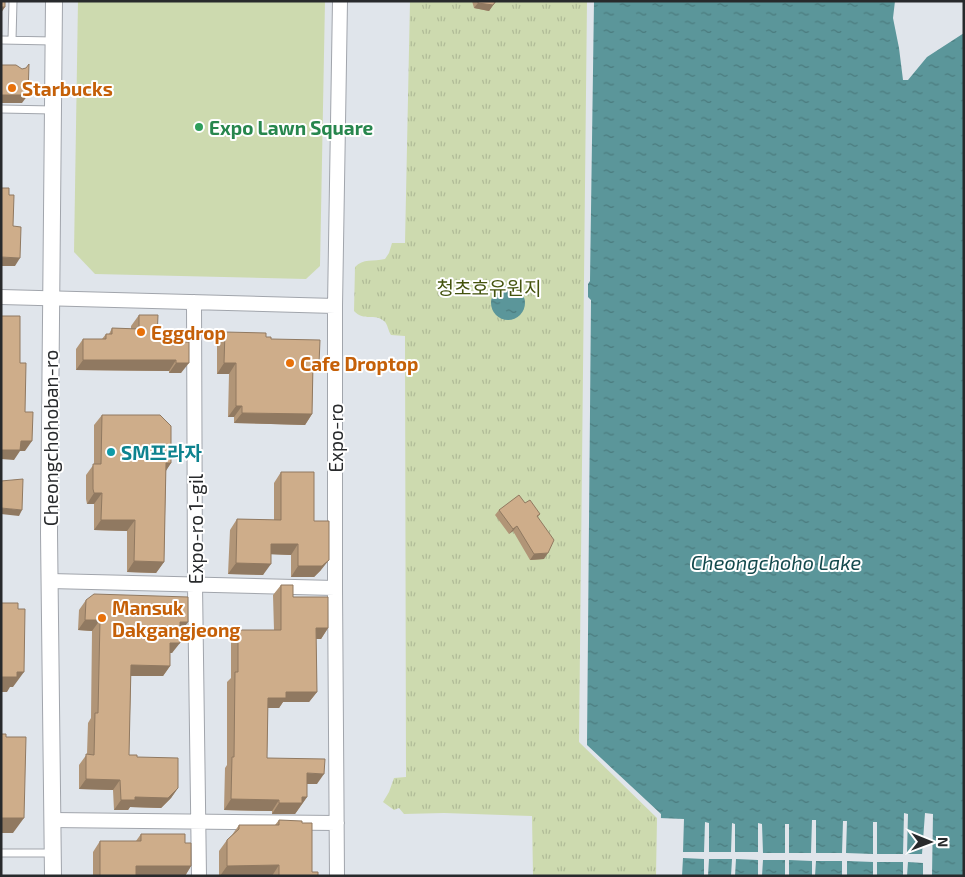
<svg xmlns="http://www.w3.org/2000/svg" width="965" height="877" font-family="'Exo 2','Noto Sans KR',sans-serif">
  <defs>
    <pattern id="park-tufts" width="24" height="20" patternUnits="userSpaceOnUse" patternTransform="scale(1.25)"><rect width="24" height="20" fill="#cddaaf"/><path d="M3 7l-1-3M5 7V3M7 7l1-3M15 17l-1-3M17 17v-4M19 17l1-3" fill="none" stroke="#b0bb97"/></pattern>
    <pattern id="water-ripples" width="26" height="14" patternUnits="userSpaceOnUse" patternTransform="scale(1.25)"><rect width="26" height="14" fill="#5b969a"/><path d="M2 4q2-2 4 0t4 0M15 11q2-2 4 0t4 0" fill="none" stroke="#4b7b7e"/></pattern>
  </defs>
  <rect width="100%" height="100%" fill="#e0e5eb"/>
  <path fill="#cddaaf" d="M 78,1 L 325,1 L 320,266 L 306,279 L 95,274 L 74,252 Z"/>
  <path fill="url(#park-tufts)" d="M 410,1 L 587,1 L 579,742 L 657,818 L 656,876 L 533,876 L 532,816 L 444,813 L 404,814 L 399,808 L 394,810 L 383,802 L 389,792 L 394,778 L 406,777 L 405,336 L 391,335 C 388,331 388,324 384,321 C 375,313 364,322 354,311 L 355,267 C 363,258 373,262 385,259 L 389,253 L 392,243 L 405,243 Z"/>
  <path fill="url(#water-ripples)" d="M 594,1 L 895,1 L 893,18 L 899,48 L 903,80 L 908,80 L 927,57 L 964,33 L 964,876 L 660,876 L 661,814 L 587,745 L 591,300 L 588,297 L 588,284 L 590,281 Z
    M491 303a17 17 0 1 1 34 0a17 17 0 1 1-34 0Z"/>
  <path fill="#e0e5eb" d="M 904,813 L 908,814 L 907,854 L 922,854 L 925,813 L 933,814 L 932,876 L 923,876 L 923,863 L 908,862 L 907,876 L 903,876 L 903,862 L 877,862 L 877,876 L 873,876 L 873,862 L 847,861 L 847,876 L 842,876 L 842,861 L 816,861 L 815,876 L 812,876 L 812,861 L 789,860 L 789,876 L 785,876 L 785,860 L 763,860 L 762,876 L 758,876 L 758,860 L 736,859 L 735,876 L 731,876 L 732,859 L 709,859 L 708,876 L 704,876 L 704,859 L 683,858 L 682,876 L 658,876 L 659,818 L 684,819 L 683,852 L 704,852 L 705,822 L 709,823 L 709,852 L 731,852 L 732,823 L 735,824 L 735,852 L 758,852 L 758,823 L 762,824 L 763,853 L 785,853 L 785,824 L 789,824 L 789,853 L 811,853 L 812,820 L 816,820 L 816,853 L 842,853 L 843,821 L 847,821 L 846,853 L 873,854 L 873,822 L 877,822 L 877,854 L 903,854 Z"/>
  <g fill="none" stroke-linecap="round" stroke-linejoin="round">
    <g stroke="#a1a5ac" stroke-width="9">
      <path id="service" d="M 1,40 L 53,41
        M 12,40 L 13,1
        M 1,109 L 53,110
        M 1,853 L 53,853"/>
    </g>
    <g stroke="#a1a5ac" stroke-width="16">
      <path id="minor" d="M 1,297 L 335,306
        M 194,302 L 195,585 L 199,876
        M 50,581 L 335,588
        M 52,820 L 337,823
        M 337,876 L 335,588 L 335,306 L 340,1"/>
    </g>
    <g stroke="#a1a5ac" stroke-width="18">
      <path id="tertiary" d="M 53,876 L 49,533 L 54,1"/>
    </g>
    <use href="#service" stroke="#fff" stroke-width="7"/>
    <use href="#minor" stroke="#fff" stroke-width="14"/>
    <use href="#tertiary" stroke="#fff" stroke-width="16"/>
  </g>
  <path fill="#b19577" d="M 472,1 L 496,1 L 489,11 L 474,8 Z
    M 139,315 L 161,342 L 189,342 L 181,373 L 169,373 L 169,371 L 76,370 L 76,349 L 83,339 L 102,339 L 106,334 L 109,334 L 112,328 L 131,329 L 131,326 Z
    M 225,332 L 266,337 L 271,339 L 313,373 L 312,414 L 305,425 L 234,423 L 234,417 L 228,417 L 229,374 L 217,374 L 217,343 Z
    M 102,415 L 171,463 L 166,470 L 164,562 L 156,573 L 127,572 L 127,531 L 94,530 L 94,504 L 87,504 L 86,499 L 86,475 L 94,464 L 94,425 Z
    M 281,472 L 314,521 L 321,570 L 314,577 L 291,577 L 291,555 L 271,554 L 263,575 L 228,574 L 230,530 L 237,519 L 274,520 L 274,483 Z
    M 525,503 L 540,514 L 538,517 L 544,559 L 530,560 L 513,531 L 509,534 L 495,515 L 499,510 Z
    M 281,585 L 293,597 L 328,628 L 321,639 L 316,639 L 317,692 L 309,702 L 283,702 L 279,708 L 268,708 L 267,758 L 317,784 L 307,784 L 307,797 L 295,814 L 272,814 L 272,811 L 224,810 L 225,768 L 227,765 L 227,682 L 231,678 L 231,640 L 238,630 L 274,630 L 273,595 Z
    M 86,600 L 181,633 L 180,633 L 172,653 L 170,653 L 170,666 L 163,676 L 131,676 L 129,755 L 137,757 L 178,788 L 171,798 L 161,808 L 130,807 L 128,810 L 114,810 L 113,790 L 79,789 L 79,765 L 87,754 L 88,723 L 91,718 L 92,631 L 78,630 L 79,610 Z
    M 279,820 L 302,823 L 312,872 L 318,876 L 219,876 L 219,851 L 227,840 L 232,835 L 239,825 L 275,825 Z
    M 141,834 L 185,843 L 191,866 L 185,876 L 93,876 L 93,852 L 100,841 L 136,841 Z"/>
  <path fill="#907961" d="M 496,1 L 489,11 L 474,8 L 478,3 Z
    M 1,7 L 5,7 L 1,13 Z
    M 1,95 L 28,95 L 22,103 L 1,103 Z
    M 1,257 L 20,258 L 15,266 L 1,266 Z
    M 83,360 L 176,360 L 169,371 L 76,370 Z
    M 176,363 L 189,363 L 181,373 L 169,373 Z
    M 224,363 L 236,363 L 229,374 L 217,374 Z
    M 313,364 L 319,364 L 311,375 Z
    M 236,406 L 242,406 L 234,417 L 228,417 Z
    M 242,413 L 312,414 L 305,425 L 234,423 Z
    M 21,441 L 32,441 L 25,451 L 20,451 L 14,460 L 1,459 L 1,450 Z
    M 166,463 L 171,463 L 164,474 Z
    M 94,493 L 102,493 L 94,504 L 87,504 Z
    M 1,508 L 22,510 L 19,516 L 1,514 Z
    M 101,520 L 135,520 L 127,531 L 94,530 Z
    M 517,526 L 513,531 L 509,534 L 513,529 Z
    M 271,544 L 298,544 L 291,555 L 264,554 Z
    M 548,553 L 544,559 L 530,560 L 534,554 Z
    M 329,560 L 321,570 L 314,577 L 291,577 L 298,566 Z
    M 134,561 L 164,562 L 156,573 L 127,572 Z
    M 236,563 L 271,564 L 263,575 L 228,574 Z
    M 85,620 L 100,620 L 92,631 L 78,630 Z
    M 180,622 L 188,622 L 181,633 L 173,632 Z
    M 316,628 L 328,628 L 321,639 L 308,639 Z
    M 170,643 L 180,643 L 172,653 L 163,653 Z
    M 131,665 L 170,666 L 163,676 L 124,676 Z
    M 17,672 L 24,672 L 13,687 L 10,687 L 7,692 L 1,692 L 1,677 Z
    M 286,692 L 317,692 L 309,702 L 283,702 L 279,708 L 261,708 L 268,698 Z
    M 307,773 L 324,774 L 317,784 L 300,784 Z
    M 86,779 L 120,780 L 113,790 L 79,789 Z
    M 178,788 L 171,798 L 161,808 L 130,807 L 128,810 L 114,810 L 121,800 Z
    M 302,797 L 307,797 L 295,814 L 272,814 L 279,803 Z
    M 231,799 L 279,800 L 272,811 L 224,810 Z
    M 1,818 L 24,818 L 13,833 L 1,833 Z
    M 279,865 L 272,876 L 220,876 L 227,866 Z
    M 136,866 L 191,866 L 185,876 L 129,876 Z"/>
  <path fill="#cead8a" stroke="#907961" d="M 1,1 L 5,1 L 5,7 L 1,7 Z
    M 478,1 L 496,1 L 493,5 L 478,3 Z
    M 29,64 L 28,95 L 1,95 L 1,65 L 16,65 L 22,69 L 26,68 Z
    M 1,188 L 9,188 L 9,195 L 14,195 L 13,226 L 21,227 L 20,258 L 1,257 Z
    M 139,315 L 158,315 L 157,338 L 161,338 L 161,342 L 189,342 L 189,363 L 176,363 L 176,360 L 83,360 L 83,339 L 106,339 L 106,334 L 112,334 L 112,328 L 139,329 Z
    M 1,316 L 20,316 L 20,363 L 26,363 L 25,412 L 33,412 L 32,441 L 21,441 L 20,450 L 1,450 Z
    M 225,332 L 266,333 L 266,337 L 271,337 L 271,339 L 320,340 L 319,364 L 313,364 L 312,414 L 242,413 L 242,406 L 236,406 L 236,363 L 224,363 Z
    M 102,415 L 160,415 L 171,426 L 171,463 L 166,463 L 164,562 L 134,561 L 135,520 L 101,520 L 102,493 L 94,493 L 93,489 L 93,464 L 101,464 Z
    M 281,472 L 314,472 L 314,521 L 329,521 L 329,560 L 322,566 L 298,566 L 298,544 L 271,544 L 271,564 L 236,563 L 237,519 L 281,520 Z
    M 23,479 L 22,510 L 1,508 L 1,481 Z
    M 519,495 L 525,503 L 530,500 L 540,514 L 537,516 L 554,540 L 548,553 L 534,554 L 517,526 L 513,529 L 499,510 Z
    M 281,585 L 293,585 L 293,597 L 328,597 L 328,628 L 316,628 L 317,692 L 286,692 L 286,698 L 268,698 L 267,758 L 325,759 L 324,774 L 307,773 L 307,797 L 302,797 L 302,803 L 279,803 L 279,800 L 231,799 L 232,757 L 234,757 L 235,672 L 238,672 L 238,630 L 281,630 Z
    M 94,594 L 188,597 L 188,622 L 180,622 L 180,643 L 170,643 L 170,666 L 131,665 L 129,755 L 137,755 L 137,757 L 178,758 L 178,788 L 168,798 L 135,797 L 135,800 L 121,800 L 120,780 L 86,779 L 86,754 L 94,755 L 95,713 L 98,713 L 100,620 L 85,620 L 86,600 Z
    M 1,603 L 18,603 L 18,609 L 25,609 L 24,672 L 17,672 L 17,677 L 1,677 Z
    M 1,734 L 6,734 L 6,737 L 26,737 L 24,818 L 1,818 Z
    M 279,820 L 302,821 L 302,823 L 312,823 L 312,872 L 318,872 L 318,876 L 279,876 L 279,865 L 227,866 L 227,840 L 239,829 L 239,825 L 279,825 Z
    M 141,834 L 185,834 L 185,843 L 191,843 L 191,866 L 136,866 L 136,876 L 100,876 L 100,841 L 141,841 Z"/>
  <g fill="#e8710a" stroke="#fff" stroke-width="2">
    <circle cx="12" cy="88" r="5"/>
    <circle cx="141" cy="332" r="5"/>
    <circle cx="290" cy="363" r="5"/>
    <circle cx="102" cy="618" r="5"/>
  </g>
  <circle fill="#2e9e5b" stroke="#fff" stroke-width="2" cx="199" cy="127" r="5"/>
  <circle fill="#0f9aa8" stroke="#fff" stroke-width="2" cx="111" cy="452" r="5"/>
  <g text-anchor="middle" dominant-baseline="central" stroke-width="4" stroke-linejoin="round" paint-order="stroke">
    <g font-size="19" font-weight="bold" fill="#c56008" stroke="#fff" text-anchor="start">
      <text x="22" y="88">Starbucks</text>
      <text x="151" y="332">Eggdrop</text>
      <text x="300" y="363">Cafe Droptop</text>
      <text x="112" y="607">Mansuk<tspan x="112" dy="22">Dakgangjeong</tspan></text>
    </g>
    <g font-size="19" font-weight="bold" fill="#27864d" stroke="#fff" text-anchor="start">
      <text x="209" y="127">Expo Lawn Square</text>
    </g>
    <g font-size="19" fill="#44530e" stroke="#fff">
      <text x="489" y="287">청초호유원지</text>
    </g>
    <g font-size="19" fill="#282a2c" stroke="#fff">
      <text transform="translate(50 438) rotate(-90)">Cheongchohoban-ro</text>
      <text transform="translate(335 438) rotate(-90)">Expo-ro</text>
      <text transform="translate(195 529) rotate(-90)">Expo-ro 1-gil</text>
    </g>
    <g font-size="19" font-weight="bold" fill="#0d838f" stroke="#fff" text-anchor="start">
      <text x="121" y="452">SM프라자</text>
    </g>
    <g font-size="20" font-style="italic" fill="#144a4d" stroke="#fff">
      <text x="776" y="562">Cheongchoho Lake</text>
    </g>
  </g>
  <rect width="965" height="877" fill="none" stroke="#282a2c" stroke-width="5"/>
  <g transform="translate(930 842) rotate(91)" stroke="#ffffff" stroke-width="4" paint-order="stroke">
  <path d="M0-4L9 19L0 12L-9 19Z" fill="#282a2c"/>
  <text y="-8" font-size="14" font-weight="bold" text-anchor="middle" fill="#282a2c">N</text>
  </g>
</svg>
